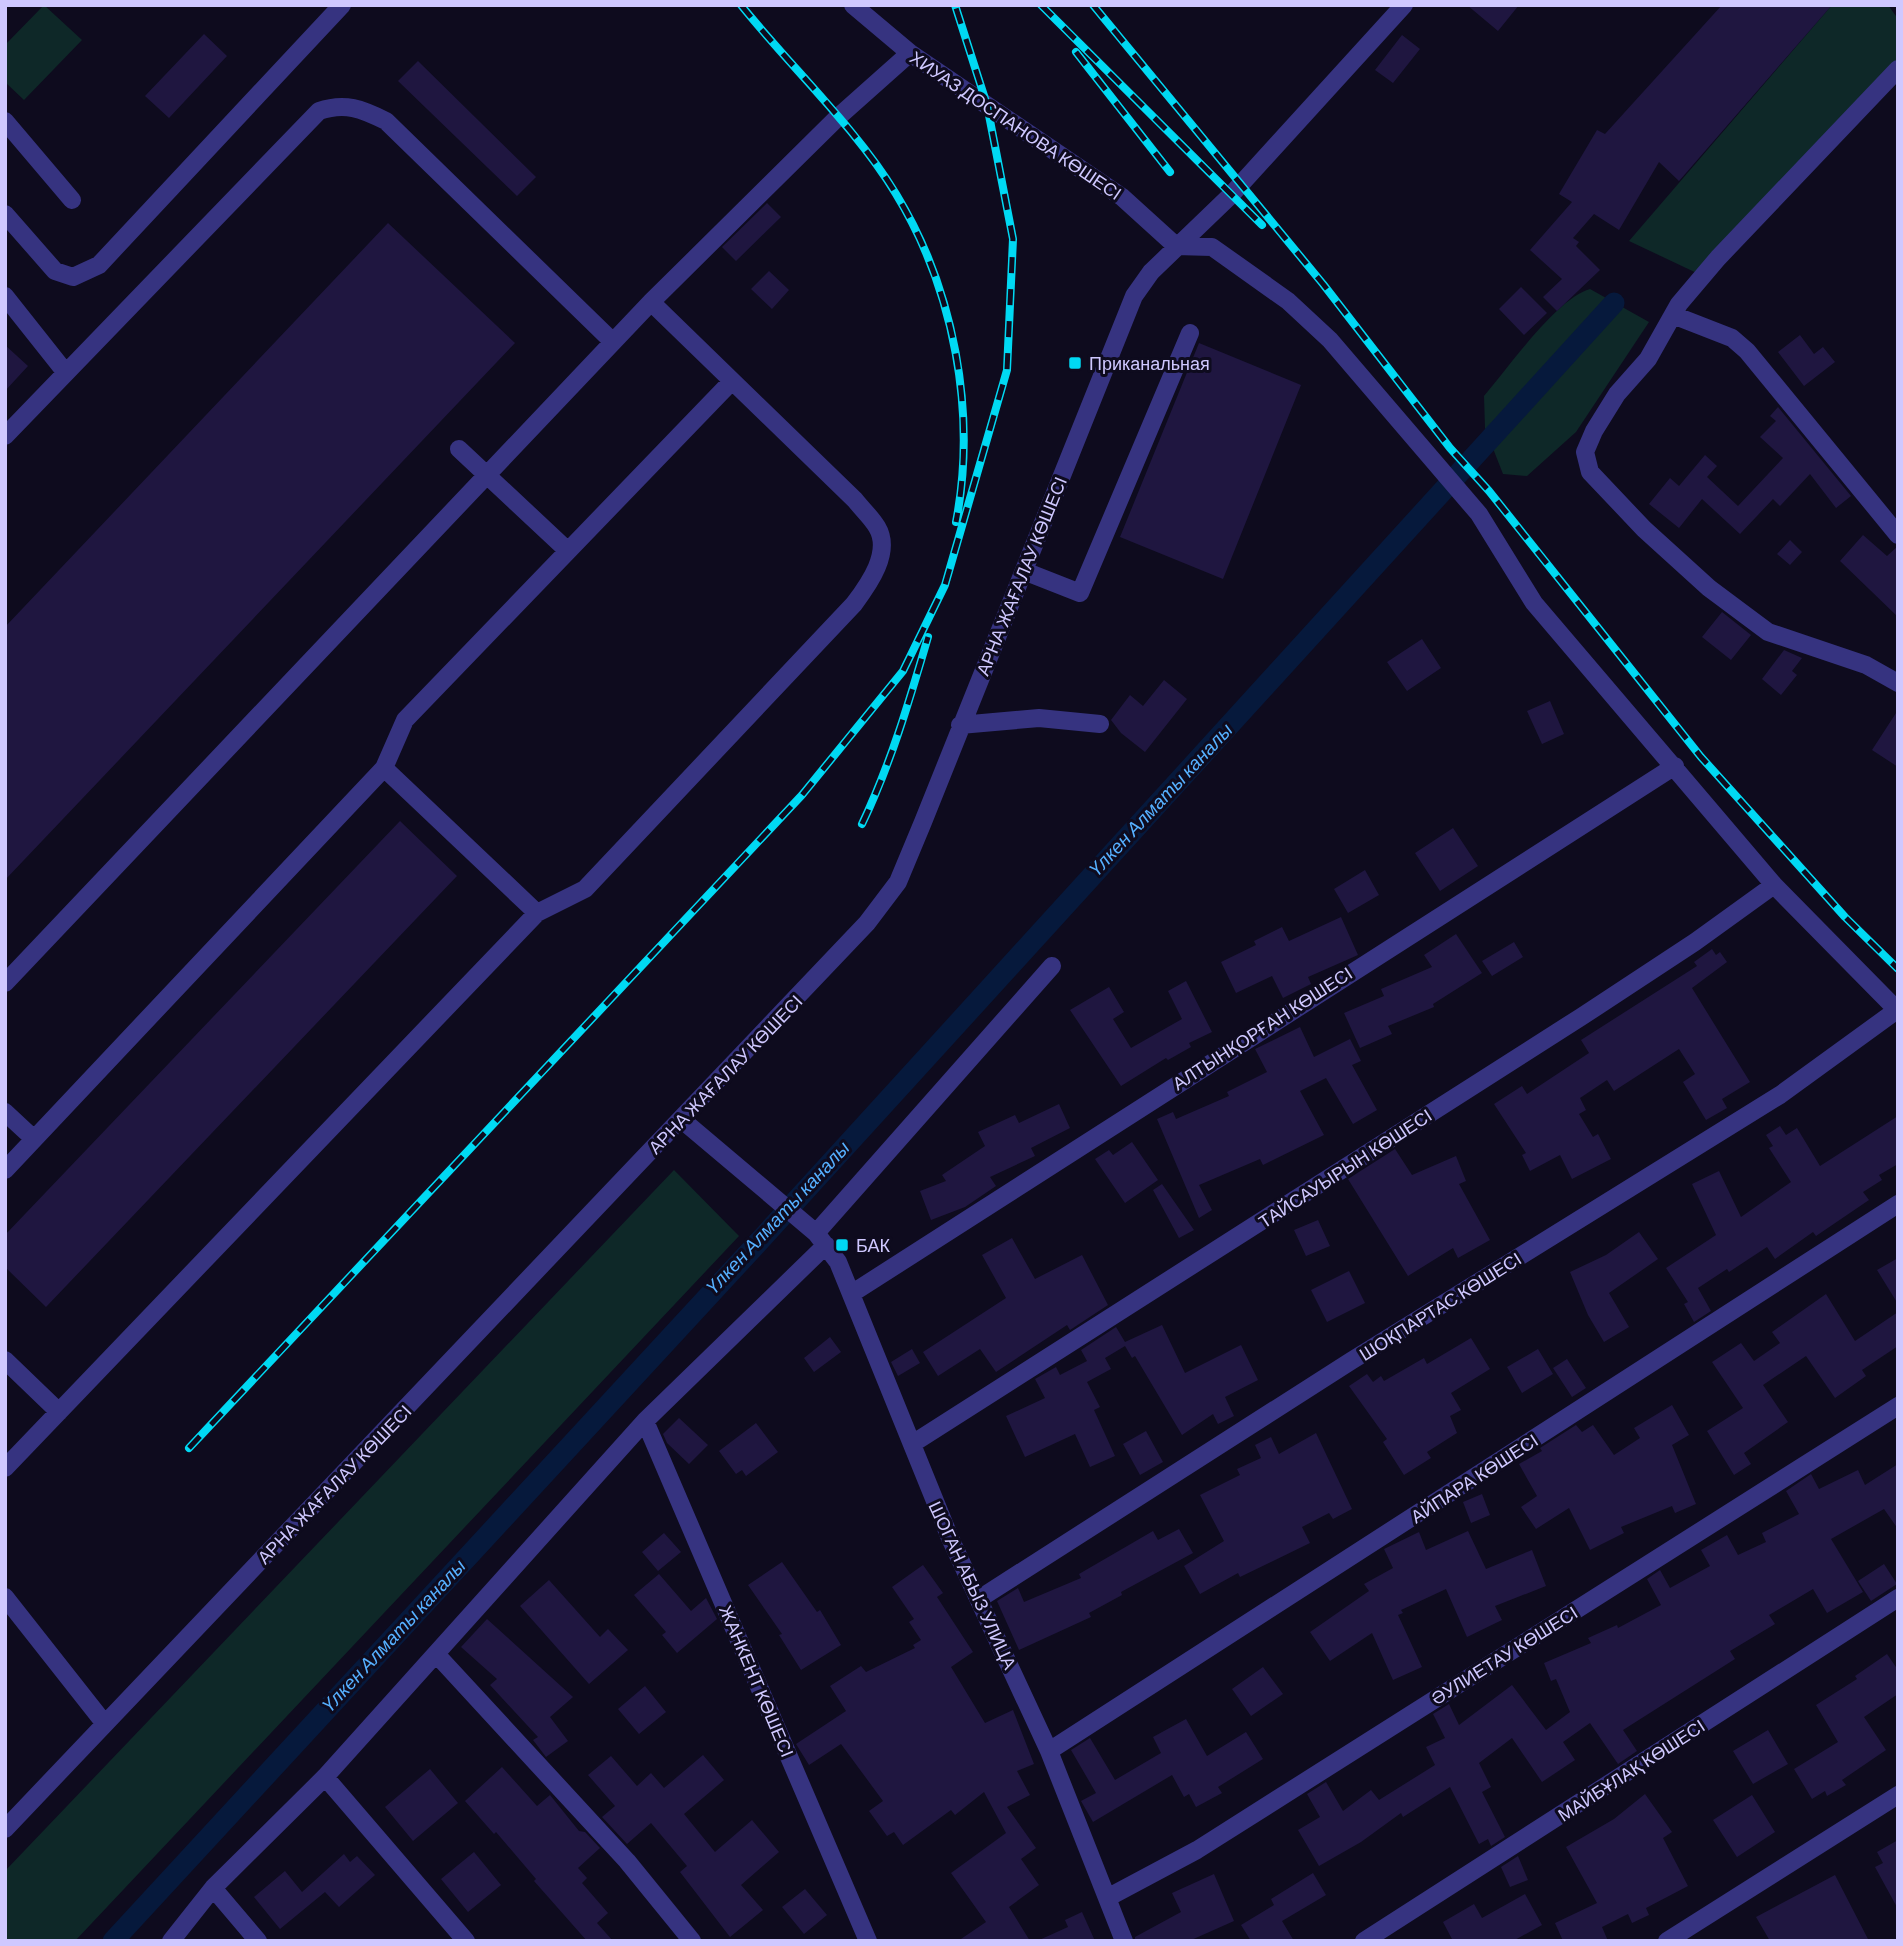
<svg xmlns="http://www.w3.org/2000/svg" width="1903" height="1946" font-family="Barlow,sans-serif">
  <rect width="100%" height="100%" fill="#0e0b1e"/>
  <path fill="#0e2828" d="M 44,5 L 82,40 L 24,100 L 5,82 L 5,45 Z
    M 1832,5 L 1888,5 L 1898,19 L 1898,69 L 1703,276 L 1629,241 Z
    M 1590,289 L 1649,322 L 1576,432 L 1527,476 L 1503,474 L 1485,428 L 1484,396 C 1508,368 1557,298 1590,289 Z
    M 674,1170 L 739,1236 L 75,1941 L 5,1941 L 5,1871 Z"/>
  <g fill="none" stroke-linecap="round" stroke-linejoin="round">
    <path stroke="#06193c" stroke-width="21" d="M 113,1941 L 764,1236 L 1614,303"/>
  </g>
  <path fill="#1f1640" d="M 1467,5 L 1519,5 L 1498,31 Z
    M 1722,5 L 1832,5 L 1679,181 L 1659,162 L 1619,230 L 1594,214 L 1573,238 L 1579,242 L 1576,246 L 1600,270 L 1557,311 L 1543,297 L 1562,279 L 1530,250 L 1572,202 L 1559,194 L 1597,130 L 1605,134 Z
    M 204,34 L 227,56 L 169,118 L 145,96 Z
    M 1402,35 L 1420,49 L 1393,83 L 1375,70 Z
    M 418,61 L 536,177 L 517,196 L 398,81 Z
    M 767,203 L 781,217 L 736,261 L 722,247 Z
    M 388,223 L 515,343 L 5,880 L 5,627 Z
    M 769,271 L 789,290 L 772,309 L 751,289 Z
    M 1521,287 L 1547,313 L 1524,335 L 1499,309 Z
    M 1800,335 L 1814,354 L 1823,347 L 1835,362 L 1804,386 L 1778,352 Z
    M 1199,343 L 1301,385 L 1223,579 L 1120,537 Z
    M 5,345 L 28,366 L 5,391 Z
    M 1778,407 L 1851,496 L 1836,508 L 1810,474 L 1780,506 L 1773,499 L 1740,534 L 1702,499 L 1679,528 L 1649,504 L 1670,478 L 1679,486 L 1705,455 L 1717,466 L 1707,477 L 1738,506 L 1783,458 L 1760,437 L 1776,421 L 1770,416 Z
    M 1863,535 L 1887,556 L 1898,546 L 1898,617 L 1840,561 Z
    M 1790,540 L 1802,552 L 1790,565 L 1777,554 Z
    M 1722,612 L 1751,635 L 1731,660 L 1702,637 Z
    M 1422,639 L 1441,668 L 1407,691 L 1387,662 Z
    M 1784,650 L 1802,658 L 1792,671 L 1797,675 L 1781,695 L 1762,679 Z
    M 1164,680 L 1187,699 L 1145,752 L 1121,733 L 1111,720 L 1130,695 L 1143,706 Z
    M 1550,701 L 1564,734 L 1542,744 L 1527,711 Z
    M 1898,710 L 1898,767 L 1872,750 Z
    M 400,821 L 457,876 L 46,1307 L 5,1267 L 5,1235 Z
    M 1453,828 L 1478,866 L 1440,891 L 1415,853 Z
    M 1365,870 L 1379,895 L 1348,913 L 1334,889 Z
    M 1341,917 L 1358,955 L 1308,977 L 1311,984 L 1283,998 L 1272,976 L 1236,993 L 1221,962 L 1256,945 L 1254,941 L 1282,927 L 1289,941 Z
    M 1456,934 L 1482,973 L 1433,1004 L 1434,1007 L 1388,1026 L 1392,1034 L 1360,1048 L 1344,1013 L 1384,996 L 1381,989 L 1432,967 L 1424,955 Z
    M 1514,942 L 1523,957 L 1492,976 L 1482,961 Z
    M 1712,949 L 1716,955 L 1720,952 L 1727,962 L 1692,988 L 1750,1082 L 1722,1099 L 1727,1108 L 1706,1120 L 1683,1082 L 1695,1074 L 1679,1049 L 1614,1091 L 1607,1080 L 1580,1098 L 1586,1110 L 1579,1114 L 1593,1137 L 1598,1134 L 1611,1159 L 1572,1179 L 1560,1155 L 1530,1171 L 1522,1155 L 1526,1153 L 1494,1104 L 1522,1086 L 1527,1094 L 1589,1053 L 1581,1040 L 1697,966 L 1694,962 Z
    M 1186,981 L 1212,1032 L 1189,1043 L 1191,1047 L 1168,1060 L 1166,1058 L 1121,1086 L 1070,1010 L 1109,987 L 1124,1012 L 1113,1019 L 1131,1048 L 1182,1019 L 1168,991 Z
    M 1300,1027 L 1314,1057 L 1350,1039 L 1361,1061 L 1352,1065 L 1377,1110 L 1353,1124 L 1326,1078 L 1300,1091 L 1324,1135 L 1263,1165 L 1260,1159 L 1199,1185 L 1212,1210 L 1199,1218 L 1157,1119 L 1173,1112 L 1176,1119 L 1229,1096 L 1227,1092 L 1267,1072 L 1255,1049 Z
    M 1059,1104 L 1070,1128 L 1031,1148 L 1035,1156 L 990,1177 L 996,1186 L 965,1207 L 931,1220 L 920,1191 L 946,1181 L 942,1175 L 985,1146 L 978,1132 L 1015,1115 L 1019,1123 Z
    M 1898,1116 L 1898,1164 L 1879,1175 L 1882,1180 L 1863,1192 L 1869,1200 L 1816,1236 L 1813,1232 L 1775,1259 L 1767,1247 L 1729,1272 L 1727,1269 L 1698,1288 L 1711,1311 L 1694,1322 L 1684,1304 L 1688,1302 L 1666,1268 L 1716,1235 L 1692,1184 L 1719,1171 L 1741,1217 L 1791,1182 L 1769,1148 L 1773,1146 L 1766,1135 L 1780,1126 L 1786,1135 L 1797,1128 L 1820,1166 Z
    M 1132,1142 L 1158,1180 L 1125,1203 L 1095,1159 L 1109,1150 L 1113,1155 Z
    M 1395,1149 L 1412,1175 L 1456,1156 L 1466,1181 L 1459,1184 L 1490,1240 L 1458,1258 L 1453,1248 L 1408,1276 L 1348,1179 Z
    M 1162,1184 L 1194,1230 L 1179,1238 L 1153,1190 Z
    M 1318,1220 L 1330,1246 L 1306,1256 L 1294,1230 Z
    M 1639,1232 L 1658,1259 L 1609,1293 L 1629,1327 L 1604,1342 L 1588,1315 L 1570,1272 L 1606,1255 Z
    M 1012,1238 L 1035,1279 L 1082,1255 L 1108,1305 L 1070,1330 L 1067,1325 L 996,1372 L 980,1349 L 938,1376 L 923,1352 L 1006,1298 L 982,1255 Z
    M 1898,1258 L 1898,1304 L 1877,1270 Z
    M 1349,1271 L 1365,1303 L 1327,1322 L 1311,1290 Z
    M 1826,1294 L 1855,1341 L 1898,1312 L 1898,1346 L 1862,1370 L 1866,1376 L 1835,1398 L 1806,1356 L 1763,1385 L 1788,1422 L 1744,1453 L 1751,1464 L 1734,1475 L 1707,1431 L 1743,1408 L 1712,1362 L 1741,1343 L 1754,1361 L 1780,1343 L 1772,1332 Z
    M 1162,1325 L 1185,1373 L 1241,1345 L 1258,1380 L 1225,1397 L 1234,1416 L 1218,1424 L 1213,1414 L 1182,1435 L 1135,1356 L 1132,1358 L 1125,1346 L 1105,1358 L 1111,1369 L 1087,1382 L 1100,1407 L 1094,1410 L 1115,1456 L 1090,1467 L 1075,1434 L 1025,1457 L 1006,1416 L 1045,1398 L 1035,1379 L 1056,1367 L 1060,1375 L 1087,1361 L 1081,1350 L 1116,1327 L 1125,1342 Z
    M 830,1337 L 841,1352 L 814,1372 L 804,1358 Z
    M 1471,1338 L 1490,1369 L 1451,1393 L 1461,1410 L 1450,1416 L 1457,1433 L 1427,1452 L 1431,1458 L 1404,1475 L 1383,1442 L 1387,1439 L 1349,1386 L 1367,1374 L 1373,1382 L 1381,1376 L 1384,1381 L 1424,1358 L 1427,1364 Z
    M 912,1349 L 920,1363 L 898,1376 L 891,1362 Z
    M 1538,1349 L 1553,1374 L 1522,1393 L 1507,1367 Z
    M 1567,1359 L 1586,1388 L 1572,1397 L 1553,1368 Z
    M 1672,1405 L 1689,1435 L 1672,1445 L 1696,1504 L 1675,1513 L 1672,1506 L 1621,1527 L 1624,1533 L 1590,1550 L 1569,1508 L 1536,1529 L 1521,1507 L 1537,1496 L 1519,1464 L 1542,1451 L 1540,1448 L 1576,1425 L 1582,1432 L 1593,1425 L 1614,1455 L 1640,1438 L 1634,1428 Z
    M 679,1418 L 708,1445 L 689,1464 L 667,1443 L 663,1434 Z
    M 756,1423 L 778,1452 L 746,1476 L 742,1470 L 736,1474 L 719,1451 Z
    M 1146,1431 L 1163,1462 L 1140,1475 L 1123,1444 Z
    M 1316,1433 L 1352,1509 L 1333,1519 L 1329,1513 L 1302,1527 L 1310,1543 L 1240,1577 L 1238,1573 L 1200,1594 L 1184,1566 L 1224,1541 L 1200,1495 L 1240,1475 L 1237,1469 L 1261,1458 L 1255,1445 L 1271,1437 L 1279,1454 Z
    M 1898,1464 L 1898,1529 L 1884,1509 L 1831,1539 L 1863,1592 L 1827,1613 L 1813,1589 L 1769,1615 L 1775,1624 L 1730,1651 L 1735,1659 L 1623,1730 L 1637,1751 L 1618,1764 L 1590,1723 L 1563,1742 L 1575,1760 L 1542,1782 L 1512,1738 L 1479,1763 L 1491,1787 L 1482,1792 L 1505,1837 L 1491,1846 L 1488,1839 L 1479,1844 L 1450,1787 L 1403,1817 L 1401,1813 L 1361,1842 L 1319,1866 L 1298,1830 L 1320,1817 L 1307,1794 L 1326,1782 L 1343,1811 L 1371,1790 L 1379,1800 L 1435,1765 L 1426,1747 L 1445,1738 L 1433,1714 L 1449,1704 L 1459,1725 L 1512,1685 L 1546,1730 L 1570,1712 L 1556,1679 L 1551,1681 L 1544,1663 L 1591,1643 L 1588,1638 L 1617,1625 L 1618,1628 L 1661,1605 L 1647,1579 L 1660,1570 L 1670,1588 L 1710,1566 L 1701,1550 L 1727,1535 L 1738,1555 L 1766,1542 L 1762,1533 L 1799,1514 L 1786,1491 L 1811,1474 L 1819,1489 L 1858,1470 L 1865,1485 Z
    M 1482,1494 L 1490,1515 L 1471,1523 L 1463,1502 Z
    M 1179,1529 L 1193,1553 L 1121,1592 L 1122,1595 L 1089,1613 L 1091,1617 L 1019,1650 L 997,1601 L 1018,1588 L 1024,1602 L 1081,1578 L 1079,1574 L 1153,1531 L 1158,1540 Z
    M 1468,1531 L 1486,1569 L 1532,1550 L 1546,1586 L 1495,1606 L 1502,1620 L 1467,1637 L 1446,1589 L 1401,1610 L 1403,1613 L 1398,1615 L 1422,1667 L 1393,1680 L 1372,1633 L 1330,1661 L 1310,1632 L 1369,1591 L 1364,1584 L 1393,1568 L 1384,1549 L 1419,1532 L 1426,1550 Z
    M 664,1533 L 681,1552 L 658,1571 L 642,1552 Z
    M 782,1562 L 817,1612 L 820,1610 L 841,1645 L 801,1670 L 779,1635 L 782,1634 L 748,1585 Z
    M 1884,1564 L 1897,1584 L 1871,1601 L 1858,1581 Z
    M 923,1565 L 943,1593 L 937,1597 L 973,1652 L 951,1667 L 985,1723 L 1013,1710 L 1034,1764 L 1017,1771 L 1030,1795 L 1007,1807 L 1036,1848 L 1021,1859 L 1039,1885 L 1009,1907 L 1030,1941 L 958,1941 L 986,1922 L 951,1873 L 1006,1833 L 984,1792 L 955,1815 L 951,1810 L 903,1845 L 894,1832 L 887,1836 L 869,1811 L 883,1801 L 841,1744 L 809,1765 L 796,1744 L 846,1711 L 830,1686 L 861,1666 L 866,1672 L 915,1648 L 913,1645 L 921,1640 L 909,1622 L 914,1619 L 892,1587 Z
    M 659,1574 L 691,1611 L 706,1598 L 717,1619 L 677,1653 L 662,1635 L 666,1632 L 634,1595 Z
    M 549,1580 L 600,1637 L 608,1629 L 628,1650 L 589,1684 L 520,1606 Z
    M 487,1619 L 573,1697 L 550,1717 L 568,1741 L 546,1757 L 533,1740 L 538,1737 L 490,1685 L 497,1679 L 461,1647 Z
    M 1887,1654 L 1898,1670 L 1898,1694 L 1864,1717 L 1886,1750 L 1842,1780 L 1846,1785 L 1827,1796 L 1825,1791 L 1812,1799 L 1794,1769 L 1838,1742 L 1816,1705 L 1857,1679 L 1855,1676 Z
    M 1263,1667 L 1283,1694 L 1251,1716 L 1232,1689 Z
    M 645,1686 L 666,1712 L 639,1734 L 618,1709 Z
    M 1186,1719 L 1207,1756 L 1246,1732 L 1263,1759 L 1218,1787 L 1222,1793 L 1196,1807 L 1189,1794 L 1184,1797 L 1172,1775 L 1093,1822 L 1081,1801 L 1096,1793 L 1071,1750 L 1090,1738 L 1115,1780 L 1161,1753 L 1153,1737 Z
    M 1768,1730 L 1788,1764 L 1753,1784 L 1733,1751 Z
    M 703,1755 L 724,1780 L 684,1814 L 715,1852 L 752,1820 L 779,1852 L 741,1885 L 763,1910 L 730,1937 L 680,1872 L 687,1866 L 651,1823 L 627,1844 L 602,1817 L 615,1806 L 588,1775 L 611,1756 L 637,1786 L 651,1773 L 664,1788 Z
    M 502,1767 L 537,1806 L 550,1795 L 579,1831 L 585,1832 L 600,1848 L 578,1868 L 587,1878 L 582,1883 L 608,1913 L 597,1923 L 613,1941 L 587,1941 L 534,1881 L 536,1879 L 496,1832 L 494,1834 L 465,1801 Z
    M 430,1769 L 458,1803 L 413,1841 L 385,1807 Z
    M 1645,1794 L 1672,1832 L 1663,1838 L 1688,1886 L 1646,1908 L 1649,1915 L 1632,1923 L 1628,1914 L 1602,1927 L 1608,1941 L 1563,1941 L 1555,1923 L 1597,1903 L 1566,1847 L 1614,1819 Z
    M 1752,1795 L 1775,1832 L 1737,1857 L 1713,1820 Z
    M 1898,1840 L 1898,1909 L 1875,1867 L 1883,1863 L 1877,1852 Z
    M 474,1852 L 501,1885 L 468,1912 L 441,1879 Z
    M 344,1854 L 350,1862 L 357,1856 L 375,1875 L 339,1907 L 325,1892 L 280,1929 L 254,1897 L 285,1871 L 302,1892 Z
    M 1518,1856 L 1528,1880 L 1510,1887 L 1501,1867 Z
    M 1313,1873 L 1326,1895 L 1282,1921 L 1294,1941 L 1251,1941 L 1241,1925 L 1274,1905 L 1271,1899 Z
    M 1214,1874 L 1234,1921 L 1189,1941 L 1135,1941 L 1135,1937 L 1181,1912 L 1172,1893 Z
    M 1835,1875 L 1869,1941 L 1770,1941 L 1756,1917 Z
    M 805,1889 L 827,1915 L 804,1934 L 782,1907 Z
    M 1525,1894 L 1542,1925 L 1513,1941 L 1453,1941 L 1443,1922 L 1474,1904 L 1482,1918 Z
    M 1082,1912 L 1095,1941 L 1037,1941 L 1068,1927 L 1065,1920 Z"/>
  <g fill="none" stroke-linecap="round" stroke-linejoin="round">
    <path stroke="#363380" stroke-width="18" d="M 853,5 L 910,53 L 1122,197 L 1176,246
      M 1898,69 L 1718,258 L 1679,304 L 1648,359 L 1617,394 L 1594,431 L 1585,452 L 1590,472 L 1644,529 L 1709,588 L 1768,632 L 1866,665 L 1898,683
      M 5,121 L 72,200
      M 5,214 L 55,271 L 73,277 L 99,265 L 342,5
      M 1176,246 L 1212,247 L 1288,301 L 1330,340 L 1479,514 L 1534,603 L 1774,885 L 1898,1011
      M 5,296 L 66,373
      M 1673,315 L 1732,338 L 1747,351 L 1898,535
      M 5,436 L 319,111 C 345,102 362,109 386,121 L 613,342
      M 459,449 L 568,551
      M 1024,571 L 1080,593 L 1190,333
      M 960,725 L 1039,718 L 1100,724
      M 384,768 L 537,913
      M 5,983 L 651,302 L 837,118 L 910,53
      M 5,1112 L 34,1139
      M 681,1119 L 816,1233 L 838,1262 L 950,1538 L 1049,1751 L 1124,1941
      M 5,1170 L 384,768 L 405,720 L 732,381
      M 816,1233 L 1052,966
      M 851,1294 L 1675,766
      M 5,1360 L 59,1412
      M 645,1421 L 868,1941
      M 912,1444 L 1581,1017 L 1695,942 L 1774,885
      M 5,1468 L 537,913 L 585,889 L 854,604 C 869,584 892,552 877,527 C 871,517 862,509 855,500 L 651,302
      M 5,1597 L 105,1724
      M 979,1599 L 1351,1361 L 1780,1095 L 1897,1010
      M 437,1655 L 627,1861 L 692,1941
      M 1049,1751 L 1898,1204
      M 325,1777 L 466,1941
      M 5,1829 L 867,923 L 898,882 L 923,822 L 1134,296 L 1151,272 L 1231,195 L 1404,5
      M 213,1888 L 258,1941
      M 1107,1898 L 1197,1850 L 1898,1406
      M 171,1941 L 213,1888 L 325,1777 L 645,1421 L 826,1245
      M 1364,1941 L 1898,1598
      M 1667,1941 L 1898,1795"/>
    <g stroke="#00d9f3" stroke-width="8">
      <path id="rail" d="M 741,5 C 790,66 857,129 896,194 C 954,289 977,413 956,522
        M 1041,5 L 1262,225
        M 1093,5 L 1323,284 L 1450,448 L 1489,491 L 1701,757 L 1845,917 L 1898,969
        M 1076,52 L 1170,172
        M 862,824 C 891,763 909,702 928,637
        M 189,1448 L 802,795 L 903,671 L 945,585 L 1007,370 L 1013,239 L 987,105 L 955,5"/>
    </g>
    <use href="#rail" stroke="#0e0b1e" stroke-width="5" stroke-dasharray="16" stroke-linecap="butt"/>
  </g>
  <g fill="#00d9f3" stroke="#0e0b1e" stroke-width="2.5">
    <rect x="1068" y="356" width="14" height="14" rx="3.5"/>
    <rect x="835" y="1238" width="14" height="14" rx="3.5"/>
  </g>
  <g text-anchor="middle" dominant-baseline="central" stroke-width="6" stroke-linejoin="round" paint-order="stroke">
    <g font-size="18" fill="#cfc8ff" stroke="#0e0b1e">
      <text transform="translate(1016 125) rotate(34)">ХИУАЗ ДОСПАНОВА КӨШЕСІ</text>
      <text transform="translate(1021 576) rotate(-68)">АРНА ЖАҒАЛАУ КӨШЕСІ</text>
      <text transform="translate(1262 1028) rotate(-33)">АЛТЫНҚОРҒАН КӨШЕСІ</text>
      <text transform="translate(725 1074) rotate(-46)">АРНА ЖАҒАЛАУ КӨШЕСІ</text>
      <text transform="translate(1345 1168) rotate(-33)">ТАЙСАУЫРЫН КӨШЕСІ</text>
      <text transform="translate(1440 1306) rotate(-32)">ШОҚПАРТАС КӨШЕСІ</text>
      <text transform="translate(1474 1478) rotate(-33)">АЙПАРА КӨШЕСІ</text>
      <text transform="translate(334 1484) rotate(-46)">АРНА ЖАҒАЛАУ КӨШЕСІ</text>
      <text transform="translate(973 1585) rotate(65)">ШОГАН АБЫЗ УЛИЦА</text>
      <text transform="translate(1504 1655) rotate(-32)">ӘУЛИЕТАУ КӨШЕСІ</text>
      <text transform="translate(757 1681) rotate(67)">ЖАНКЕНТ КӨШЕСІ</text>
      <text transform="translate(1631 1770) rotate(-33)">МАЙБҰЛАҚ КӨШЕСІ</text>
    </g>
    <g font-size="18" fill="#cfc8ff" stroke="#0e0b1e" text-anchor="start">
      <text x="1089" y="363">Приканальная</text>
      <text x="856" y="1245">БАК</text>
    </g>
    <g font-size="19" font-style="italic" fill="#56b0ff" stroke="#0e0b1e">
      <text transform="translate(1160 799) rotate(-47)">Үлкен Алматы каналы</text>
      <text transform="translate(777 1217) rotate(-47)">Үлкен Алматы каналы</text>
      <text transform="translate(393 1635) rotate(-47)">Үлкен Алматы каналы</text>
    </g>
  </g>
  <rect width="1903" height="1946" fill="none" stroke="#cfc8ff" stroke-width="14"/>
</svg>
